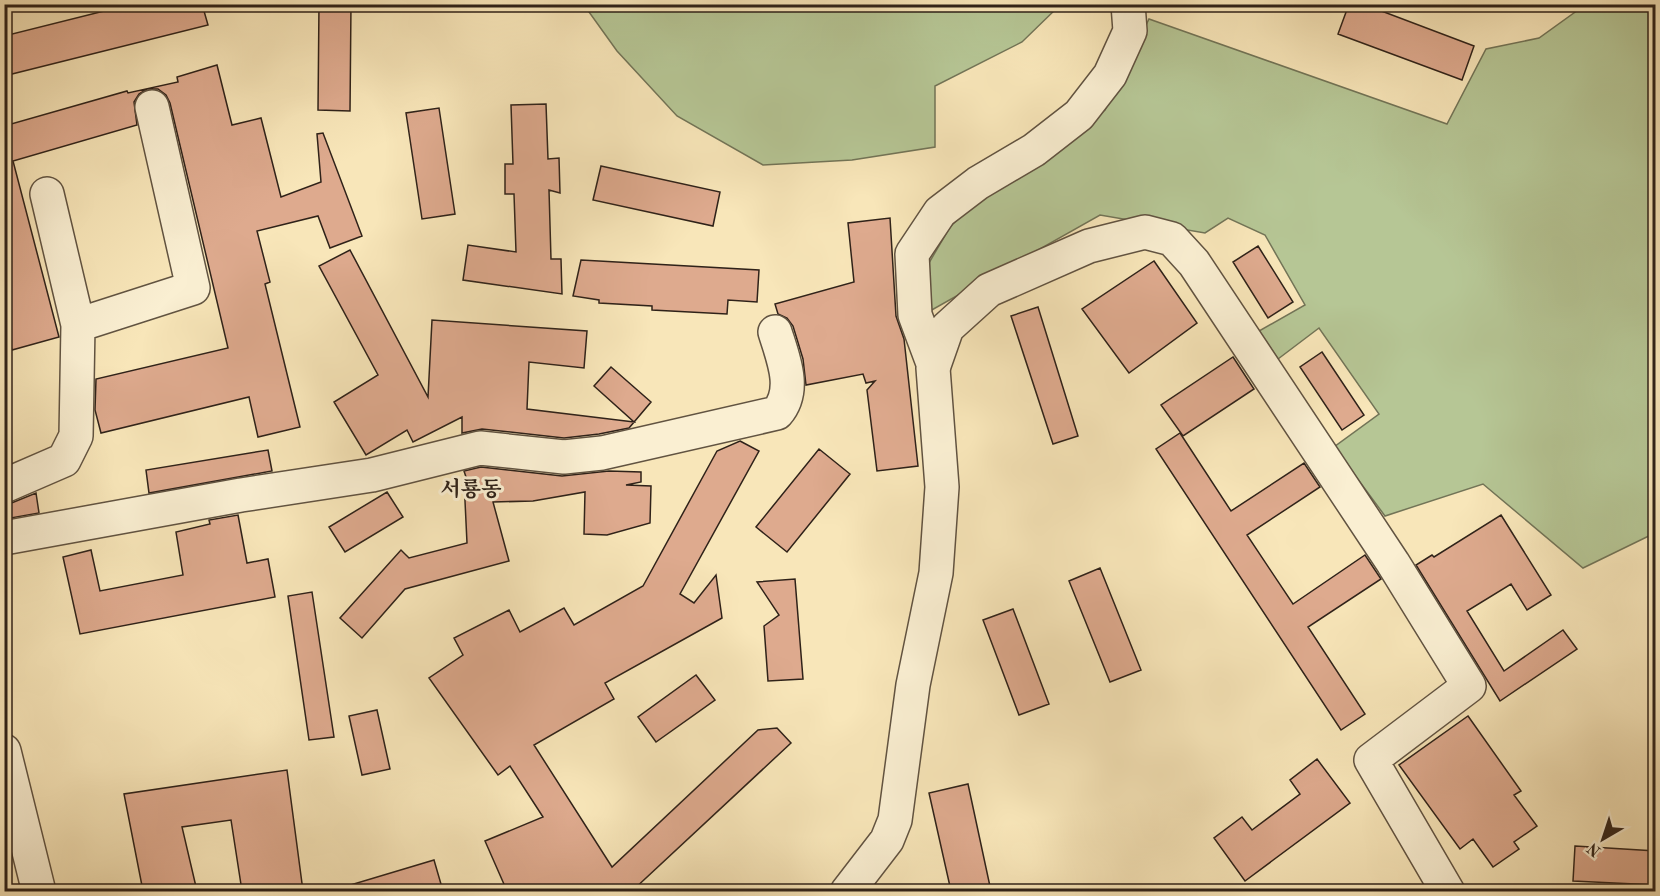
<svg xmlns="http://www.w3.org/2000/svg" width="1660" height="896" font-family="'Old Standard TT','Noto Serif KR',serif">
  <rect width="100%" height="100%" fill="#f8e6b9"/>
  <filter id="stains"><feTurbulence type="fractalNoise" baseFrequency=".00333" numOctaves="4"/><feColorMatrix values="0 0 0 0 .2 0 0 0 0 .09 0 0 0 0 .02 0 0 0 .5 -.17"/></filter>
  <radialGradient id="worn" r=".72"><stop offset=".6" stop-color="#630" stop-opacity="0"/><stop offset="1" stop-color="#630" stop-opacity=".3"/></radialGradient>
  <path fill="#b6c695" stroke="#727457" stroke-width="1.5" d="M 584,5 L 1060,5 L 1022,42 L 935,86 L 935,147 L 852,160 L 763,165 L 677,116 L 617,51 Z
    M 1585,5 L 1655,5 L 1655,533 L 1583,568 L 1483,484 L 1385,516 L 1334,447 L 1379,414 L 1319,328 L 1278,359 L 1259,331 L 1305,305 L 1265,235 L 1228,218 L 1205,233 L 1100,215 L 930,311 L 926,268 L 950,227 L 983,193 L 1033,163 L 1105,110 L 1149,19 L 1447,124 L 1486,49 L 1539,38 Z"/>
  <path fill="#deaa8e" stroke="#2f2219" stroke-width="1.5" d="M 132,4 L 202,4 L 208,25 L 4,76 L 4,36 Z
    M 319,4 L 351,4 L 350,111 L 318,110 Z
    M 1349,4 L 1363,4 L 1474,46 L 1462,80 L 1338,34 Z
    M 217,65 L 232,125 L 261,118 L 281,197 L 321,182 L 317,134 L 323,133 L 362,236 L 330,248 L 318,216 L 257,231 L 270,282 L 265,284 L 300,427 L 258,437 L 249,397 L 101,433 L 95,410 L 96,379 L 228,348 L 170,103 L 166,95 L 158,89 L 147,89 L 139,94 L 134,102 L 137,125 L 13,161 L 59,337 L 12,350 L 4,322 L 4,126 L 127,91 L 128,93 L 178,82 L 177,77 Z
    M 546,104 L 548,159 L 559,158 L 560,193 L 549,190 L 551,259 L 561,259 L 562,294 L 463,280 L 468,245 L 516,252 L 514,194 L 505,194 L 505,164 L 513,164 L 511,105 Z
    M 439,108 L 455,214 L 422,219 L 406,113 Z
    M 601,166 L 720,192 L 713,226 L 593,200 Z
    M 890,218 L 896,316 L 904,339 L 918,466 L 877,471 L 867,390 L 875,381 L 866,383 L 863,374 L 806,385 L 803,359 L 793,326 L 787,318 L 778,314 L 775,304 L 854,282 L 848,223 Z
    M 1258,246 L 1293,302 L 1268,318 L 1233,262 Z
    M 350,250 L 428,397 L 432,320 L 587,331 L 584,368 L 529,362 L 527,409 L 634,422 L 594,386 L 611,367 L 651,402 L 629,428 L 599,434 L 564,438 L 482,429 L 462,433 L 462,417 L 413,442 L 407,430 L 366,455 L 334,402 L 378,375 L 319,266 Z
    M 581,260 L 759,270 L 757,302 L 728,300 L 727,314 L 652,310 L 652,306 L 599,303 L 599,300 L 573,296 Z
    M 1154,261 L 1197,323 L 1129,373 L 1082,309 Z
    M 1038,307 L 1078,436 L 1053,444 L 1011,316 Z
    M 1322,352 L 1364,415 L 1342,430 L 1300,367 Z
    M 1233,357 L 1254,389 L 1183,436 L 1161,405 Z
    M 1180,433 L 1231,511 L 1304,463 L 1320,487 L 1247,535 L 1293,604 L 1365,555 L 1381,579 L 1308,627 L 1365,714 L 1341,730 L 1156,449 Z
    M 740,441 L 759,451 L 680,594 L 694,603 L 716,575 L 722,618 L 605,683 L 614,699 L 534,745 L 612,867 L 758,730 L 777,728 L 791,743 L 632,891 L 507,891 L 485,841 L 543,817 L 510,766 L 498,775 L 429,678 L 463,655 L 454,638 L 509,610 L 520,632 L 564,608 L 574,625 L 643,586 L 717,451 Z
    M 819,449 L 850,474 L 787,552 L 756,527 Z
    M 268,450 L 272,471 L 149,493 L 146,470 Z
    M 481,467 L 562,476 L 609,471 L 641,472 L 641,482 L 626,485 L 651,486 L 650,523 L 607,535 L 584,534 L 585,492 L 533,501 L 493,502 L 509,561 L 405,589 L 362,638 L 340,618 L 401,550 L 409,558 L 467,543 L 464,480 L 466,477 L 464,471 Z
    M 387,492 L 403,517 L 345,552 L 329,527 Z
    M 36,493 L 39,513 L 11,518 L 9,504 Z
    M 238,515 L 247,563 L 268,559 L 275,597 L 80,634 L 63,557 L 91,550 L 100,591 L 183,575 L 176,532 L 210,524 L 209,520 Z
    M 1501,515 L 1551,595 L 1527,610 L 1511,584 L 1467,611 L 1504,671 L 1563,630 L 1577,649 L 1500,701 L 1416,565 L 1432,555 L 1434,557 Z
    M 1100,568 L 1141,670 L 1110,682 L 1069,581 Z
    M 795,579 L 803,679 L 768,681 L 764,626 L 779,615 L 757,582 Z
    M 312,592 L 334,737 L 309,740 L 288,596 Z
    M 1013,609 L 1049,704 L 1019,715 L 983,620 Z
    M 696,675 L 715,700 L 656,742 L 638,717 Z
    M 377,710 L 390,769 L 362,775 L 349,716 Z
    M 1468,716 L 1521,791 L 1514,795 L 1537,826 L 1514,842 L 1519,849 L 1493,867 L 1473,839 L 1460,849 L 1399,765 Z
    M 1317,759 L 1350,803 L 1245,881 L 1214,838 L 1242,817 L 1252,830 L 1300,794 L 1290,780 Z
    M 287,770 L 303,891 L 242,891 L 231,820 L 182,827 L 197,891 L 143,891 L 124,794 Z
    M 968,784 L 991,891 L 951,891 L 929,793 Z
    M 1575,846 L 1656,851 L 1656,885 L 1573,881 Z
    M 434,860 L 443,891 L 348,891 L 347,886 Z"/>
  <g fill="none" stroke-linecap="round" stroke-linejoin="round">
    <g stroke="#615341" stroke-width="36">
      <path id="minor" d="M 78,325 L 193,288 L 152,107
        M 934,366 L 915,315 L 912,254 L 940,212 L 978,183 L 1034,150 L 1079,115 L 1110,75 L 1130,31 L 1128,4
        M 4,486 L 64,460 L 76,436 L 78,325 L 47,194
        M 4,538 L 241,495 L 372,475 L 480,448 L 564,457 L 602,453 L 777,413 C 797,390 783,358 775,332
        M 4,751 L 39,892
        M 847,892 L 887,840 L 895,820 L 913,685 L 936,573 L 942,487 L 933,368 L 947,328 L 989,290 L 1089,246 L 1145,232 L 1172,239 L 1194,263 L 1393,563 L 1469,686 L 1371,760 L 1448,892"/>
    </g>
    <use href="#minor" stroke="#faefd2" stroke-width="33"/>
  </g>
  <g text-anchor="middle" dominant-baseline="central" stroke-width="6" stroke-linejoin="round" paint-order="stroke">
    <g font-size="21" font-weight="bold" fill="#2f2219" stroke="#faefd2">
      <text x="471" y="490">서룡동</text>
    </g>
  </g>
  <rect width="1660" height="896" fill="none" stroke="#f8e6b9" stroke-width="24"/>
  <rect x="6" y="6" width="1648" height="884" fill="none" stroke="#2f2219" stroke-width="3"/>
  <rect x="12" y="12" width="1636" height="872" fill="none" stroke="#2f2219" stroke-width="1.5"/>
  <g transform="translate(1603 839) rotate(219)" stroke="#faefd2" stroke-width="4.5" paint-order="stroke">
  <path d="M0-4.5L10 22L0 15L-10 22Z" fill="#2f2219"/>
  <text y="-9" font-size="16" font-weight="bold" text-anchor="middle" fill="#2f2219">N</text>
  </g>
  <rect width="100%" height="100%" filter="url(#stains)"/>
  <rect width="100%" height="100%" fill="url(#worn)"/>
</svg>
